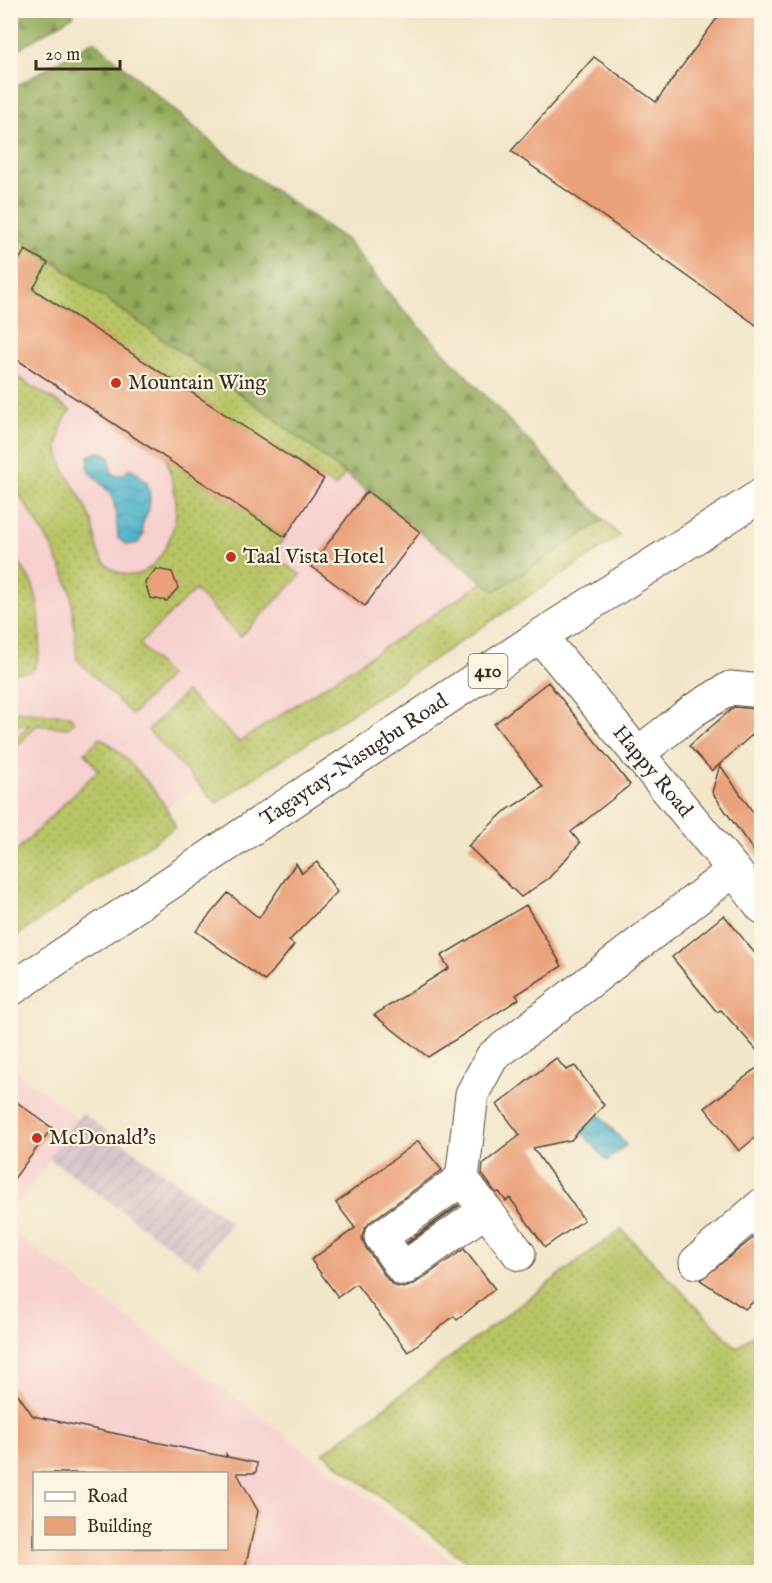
<svg xmlns="http://www.w3.org/2000/svg" width="772" height="1583" font-family="'IM FELL English',serif">
  <defs>
    <pattern id="industrial-furrows" width="10" height="10" patternUnits="userSpaceOnUse" patternTransform="scale(1.5)"><rect width="10" height="10" fill="#d2bec5"/><path d="M-1 1l2-2M0 10L10 0M9 11l2-2" fill="none" stroke="#b5a3a9"/></pattern>
    <pattern id="grass-dots" width="8" height="8" patternUnits="userSpaceOnUse" patternTransform="scale(1.5)"><rect width="8" height="8" fill="#b8c465"/><path d="M2 2h.1M6 6h.1" fill="none" stroke="#979f53" stroke-width="1.8" stroke-linecap="round"/></pattern>
    <pattern id="forest-firs" width="22" height="20" patternUnits="userSpaceOnUse" patternTransform="scale(1.5)"><rect width="22" height="20" fill="#92aa5a"/><path d="M5 1l3.5 6h-7zM16 11l3.5 6h-7z" fill="#788b4a"/></pattern>
    <pattern id="water-waves" width="16" height="10" patternUnits="userSpaceOnUse" patternTransform="scale(1.5)"><rect width="16" height="10" fill="#4db4cc"/><path d="M0 5q4-4 8 0t8 0" fill="none" stroke="#4193a5"/></pattern>
  </defs>
  <rect width="100%" height="100%" fill="#fcf5e5"/>
  <filter id="ink" filterUnits="userSpaceOnUse"><feTurbulence type="fractalNoise" baseFrequency=".0167" numOctaves="2"/><feDisplacementMap in="SourceGraphic" scale="12" xChannelSelector="R" yChannelSelector="G"/><feConvolveMatrix kernelMatrix="1 2 1 2 8 2 1 2 1" color-interpolation-filters="sRGB"/></filter>
  <filter id="wash" filterUnits="userSpaceOnUse"><feTurbulence type="fractalNoise" baseFrequency=".008" numOctaves="4" result="noise"/><feDisplacementMap in="SourceGraphic" scale="24" xChannelSelector="R" yChannelSelector="G"/><feGaussianBlur stdDeviation="1.35" result="paint"/><feColorMatrix in="noise" values="0 0 0 0 0 0 0 0 0 0 0 0 0 0 0 0 0 1.4 0 .05"/><feComposite in="paint" operator="in"/></filter>
  <g filter="url(#wash)">
    <rect width="100%" height="100%" fill="#f2e6c9"/>
    <path fill="#f7d0cf" fill-rule="evenodd" d="M 11,232 L 270,415 L 495,591 L 11,910 Z
      M 11,1067 L 78,1119 L 11,1213 Z
      M 10,1230 L 462,1568 L 457,1572 L 11,1572 ZM 34,1474 L 226,1474 L 226,1548 L 34,1548 Z"/>
    <path fill="url(#industrial-furrows)" d="M 82,1113 L 231,1222 L 198,1267 L 49,1158 Z"/>
    <path fill="url(#grass-dots)" stroke="#7a7742" stroke-width="1.5" d="M 11,232 L 270,415 L 345,474 L 335,487 L 33,289 L 47,263 L 11,276 Z
      M 11,373 L 70,410 C 39,460 77,478 92,522 C 97,536 94,554 107,565 C 145,597 173,546 176,512 C 177,493 171,476 166,458 L 285,537 L 272,555 L 301,575 L 240,637 L 195,590 L 139,644 L 169,676 L 132,715 L 77,659 L 71,593 L 66,578 L 50,544 L 11,481 Z
      M 604,520 L 620,536 L 216,803 L 148,730 L 186,692 L 239,742 L 484,582 L 495,591 Z
      M 10,550 C 18,561 28,573 33,586 C 40,604 46,658 31,672 L 11,673 Z
      M 11,711 L 69,715 L 74,722 L 68,728 L 37,725 L 11,752 L 11,743 L 29,725 L 11,724 Z
      M 100,738 C 121,749 170,804 175,827 L 11,940 L 11,856 L 98,770 L 85,752 Z
      M 621,1229 L 737,1348 L 761,1329 L 761,1572 L 480,1572 L 323,1453 Z"/>
    <path fill="url(#forest-firs)" stroke="#666a3c" stroke-width="1.5" d="M 11,10 L 70,11 L 74,15 L 11,54 Z
      M 94,41 L 242,168 L 348,241 L 397,303 L 604,520 L 495,591 L 270,415 L 11,232 L 11,79 L 15,87 Z"/>
    <path fill="url(#water-waves)" stroke="#446f75" stroke-width="1.5" d="M 103,452 L 110,457 L 111,472 L 115,475 L 124,475 L 130,467 L 147,482 L 150,497 L 149,509 L 142,525 L 143,535 L 138,543 L 127,545 L 118,538 L 116,511 L 111,494 L 88,470 L 89,456 L 96,452 Z
      M 600,1115 L 626,1145 L 607,1161 L 581,1131 Z"/>
    <g id="blocks">
      <path fill="#eaa078" fill-rule="evenodd" d="M 723,10 L 762,10 L 762,329 L 511,151 L 594,57 L 656,102 Z
        M 25,250 L 48,263 L 33,289 L 324,479 L 285,537 L 10,355 L 10,276 Z
        M 367,491 L 420,532 L 365,606 L 311,566 Z
        M 156,569 L 172,572 L 178,588 L 167,601 L 150,598 L 145,582 Z
        M 548,682 L 630,785 L 571,832 L 580,843 L 549,878 L 521,897 L 468,846 L 504,812 L 543,787 L 494,724 Z
        M 734,707 L 755,709 L 762,716 L 762,726 L 712,771 L 689,746 Z
        M 720,765 L 762,825 L 762,863 L 712,792 Z
        M 317,862 L 337,892 L 289,941 L 294,945 L 265,981 L 196,931 L 228,893 L 259,918 L 296,863 L 302,873 Z
        M 526,905 L 562,966 L 516,995 L 519,999 L 428,1057 L 374,1015 L 449,968 L 441,956 Z
        M 724,915 L 762,962 L 762,1056 L 721,1010 L 717,1012 L 672,957 Z
        M 556,1058 L 566,1070 L 575,1066 L 604,1105 L 571,1140 L 533,1148 L 584,1220 L 545,1247 L 510,1198 L 506,1201 L 499,1192 L 496,1193 L 482,1174 L 483,1164 L 520,1135 L 497,1105 Z
        M 762,1064 L 762,1132 L 739,1151 L 705,1108 Z
        M 10,1097 L 52,1128 L 10,1184 Z
        M 418,1141 L 442,1170 L 370,1222 L 364,1230 L 362,1238 L 366,1248 L 388,1280 L 395,1286 L 404,1288 L 414,1284 L 464,1249 L 495,1289 L 457,1320 L 454,1316 L 408,1352 L 356,1284 L 338,1297 L 311,1260 L 355,1228 L 336,1203 Z
        M 458,1205 L 459,1206 L 408,1243 L 407,1242 Z
        M 762,1231 L 762,1294 L 745,1309 L 700,1280 Z
        M 10,1383 L 33,1416 L 226,1457 L 226,1454 L 228,1457 L 257,1463 L 256,1473 L 237,1473 L 258,1511 L 244,1572 L 10,1572 ZM 34,1473 L 226,1473 L 226,1548 L 34,1548 Z"/>
    </g>
  </g>
  <g filter="url(#ink)">
    <use href="#blocks" fill-opacity="0" stroke="#564638" stroke-width="1.5"/>
    <g fill="none" stroke-linecap="round" stroke-linejoin="round">
      <g stroke="#564638" stroke-width="35">
        <g id="minor">
          <path id="s1" d="M 540,636 L 734,870 L 762,907"/>
          <path d="M 637,754 L 694,710 L 730,688 L 762,691"/>
          <path d="M 462,1179 L 381,1237 L 403,1269 L 486,1210"/>
          <path d="M 519,1254 L 462,1179 L 472,1094 L 492,1057 L 734,870"/>
          <path d="M 696,1262 L 762,1205"/>
        </g>
      </g>
      <g stroke="#564638" stroke-width="35">
        <g id="major">
          <path id="s2" d="M 10,990 L 540,636 L 762,495"/>
        </g>
      </g>
      <use href="#minor" stroke="#fff" stroke-width="33"/>
      <use href="#major" stroke="#fff" stroke-width="33"/>
    </g>
  </g>
  <g fill="#c8321e" stroke="#fcf5e5" stroke-width="2">
    <circle cx="116" cy="383" r="6"/>
    <circle cx="231" cy="557" r="6"/>
    <circle cx="37" cy="1138" r="6"/>
  </g>
  <g text-anchor="middle" dominant-baseline="central" stroke-width="4.5" stroke-linejoin="round" paint-order="stroke">
    <rect fill="#fcf5e5" stroke="#75675a" stroke-width="1.5" x="468.5" y="654" width="39" height="34" rx="4.5"/>
    <g font-size="20" font-weight="bold" fill="#3b2a1e">
      <text x="488" y="671">410</text>
    </g>
    <g font-size="21" fill="#3b2a1e" stroke="#fcf5e5" text-anchor="start">
      <text x="128" y="383">Mountain Wing</text>
      <text x="243" y="557">Taal Vista Hotel</text>
      <text x="49" y="1138">McDonald's</text>
    </g>
    <g font-size="21" fill="#3b2a1e" stroke="#fcf5e5">
      <text stroke="none"><textPath href="#s2" startOffset="414">Tagaytay-Nasugbu Road</textPath></text>
      <text stroke="none"><textPath href="#s1" startOffset="176">Happy Road</textPath></text>
    </g>
  </g>
  <rect width="772" height="1583" fill="none" stroke="#fcf5e5" stroke-width="36"/>
  <rect x="33" y="1472" width="195" height="78" fill="#fcf5e5" stroke="#afa495" stroke-width="1.5"/>
  <rect x="45" y="1492" width="30" height="9" fill="#ffffff" stroke="#afa495" stroke-width="1.5"/>
  <text x="87" y="1502" font-size="18" fill="#3b2a1e">Road</text>
  <rect x="45" y="1517" width="30" height="18" fill="#eaa078" stroke="#afa495" stroke-width="1.5"/>
  <text x="87" y="1532" font-size="18" fill="#3b2a1e">Building</text>
  <path d="M36 60v9h84v-9" fill="none" stroke="#3b2a1e" stroke-width="3"/>
  <text x="45" y="60" font-size="18" fill="#3b2a1e" stroke="#fcf5e5" stroke-width="4.5" paint-order="stroke">20 m</text>
</svg>
